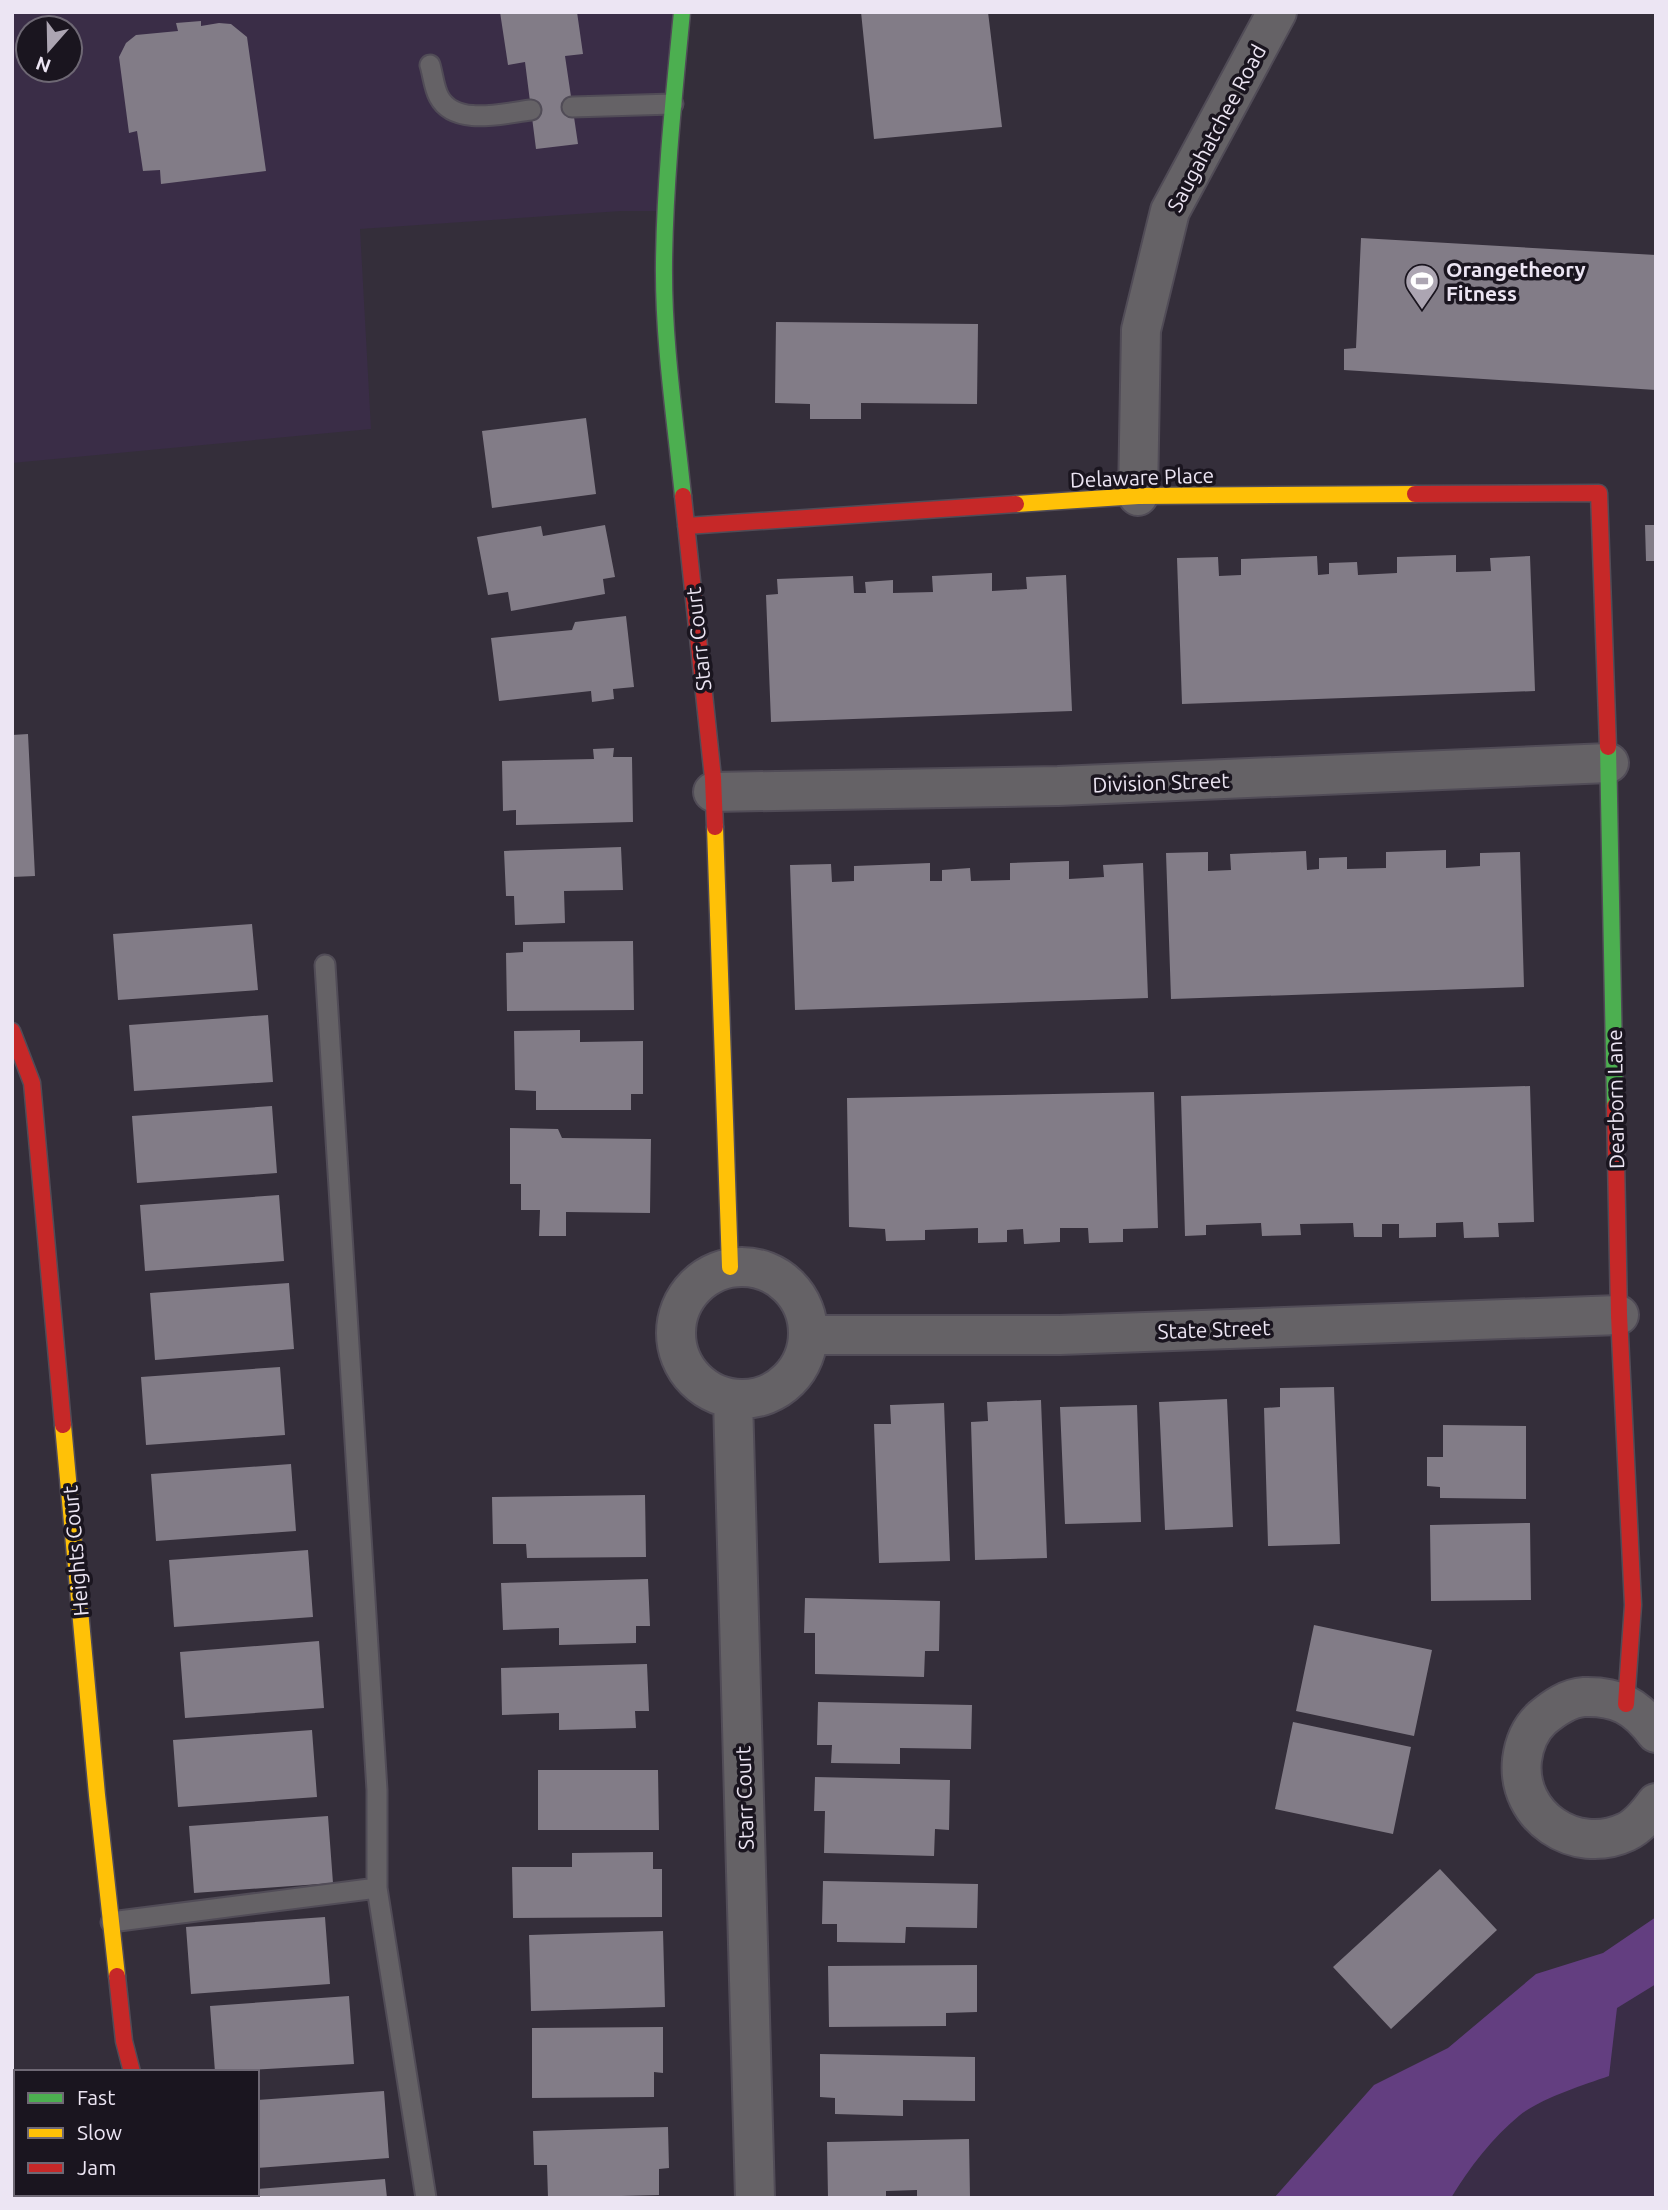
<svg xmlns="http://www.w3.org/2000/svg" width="1668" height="2210" font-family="Ubuntu,sans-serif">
  <rect width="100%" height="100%" fill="#342e3a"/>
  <path fill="#3a2d47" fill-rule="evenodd" d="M 12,12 L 682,12 L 667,211 L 621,211 L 360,229 L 371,429 L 12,463 ZM 28,28 L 70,28 L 70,70 L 28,70 Z
    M 1656,1950 L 1656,2198 L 1392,2198 Z"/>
  <path fill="#633e80" d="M 1656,1917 L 1656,1984 L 1617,2008 L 1609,2076 C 1583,2085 1542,2098 1520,2115 C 1493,2137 1469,2168 1451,2198 L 1274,2198 L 1374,2085 L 1448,2048 L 1536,1974 L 1603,1953 Z"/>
  <path fill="#827c87" d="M 500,12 L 577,12 L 583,54 L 565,56 L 578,144 L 536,149 L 525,62 L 508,65 Z
    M 861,12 L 988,12 L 1002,127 L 874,139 Z
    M 201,21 L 201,26 L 219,23 L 231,24 L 247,37 L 266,171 L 161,184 L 160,170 L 143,171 L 137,131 L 129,133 L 119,57 L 126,43 L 136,35 L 178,31 L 176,23 Z
    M 1361,238 L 1656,255 L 1656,390 L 1344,370 L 1344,349 L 1356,348 Z
    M 776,322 L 978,324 L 977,404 L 861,403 L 861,419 L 810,419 L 810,404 L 775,403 Z
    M 586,418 L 596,494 L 492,508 L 482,431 Z
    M 605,525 L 615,577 L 603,579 L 605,594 L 511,611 L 508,592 L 488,595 L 477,537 L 541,526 L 543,536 Z
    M 1645,525 L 1656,525 L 1656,561 L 1646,561 Z
    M 1456,555 L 1456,572 L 1491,571 L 1490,558 L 1530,556 L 1535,691 L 1182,704 L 1177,558 L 1218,557 L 1219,576 L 1241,575 L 1241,559 L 1317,556 L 1318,575 L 1329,574 L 1329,563 L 1357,562 L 1358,575 L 1397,573 L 1397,557 Z
    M 992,573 L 992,591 L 1027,589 L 1026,577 L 1066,575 L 1072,711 L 771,722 L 766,595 L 778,594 L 777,579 L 853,576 L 854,593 L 866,593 L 865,582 L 893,580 L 893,593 L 933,592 L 932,576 Z
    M 626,616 L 634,687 L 613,689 L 614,699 L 592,702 L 591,691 L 499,701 L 491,638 L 572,630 L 575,622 Z
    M 28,734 L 35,876 L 12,877 L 12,735 Z
    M 614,748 L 613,757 L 632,757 L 633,822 L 516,825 L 516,810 L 503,811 L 502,761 L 594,759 L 593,749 Z
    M 621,847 L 623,890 L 564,891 L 565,923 L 515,925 L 514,896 L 506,896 L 504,851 Z
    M 1446,850 L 1446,868 L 1480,866 L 1480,853 L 1520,852 L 1524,987 L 1171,999 L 1166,853 L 1208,852 L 1208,871 L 1231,870 L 1230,854 L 1306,851 L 1307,870 L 1319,869 L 1319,858 L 1347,857 L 1347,869 L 1386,868 L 1386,852 Z
    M 1069,861 L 1069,879 L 1104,877 L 1103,865 L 1143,863 L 1148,998 L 795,1010 L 790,865 L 831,864 L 832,882 L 854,881 L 854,866 L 930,863 L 930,881 L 942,881 L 942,870 L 970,868 L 971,881 L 1010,880 L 1010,863 Z
    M 252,924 L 258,990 L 118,1000 L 113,934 Z
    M 633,941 L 634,1010 L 507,1011 L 506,953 L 523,952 L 523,942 Z
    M 268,1015 L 273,1082 L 134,1091 L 129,1025 Z
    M 580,1030 L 580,1042 L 643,1041 L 643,1094 L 631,1094 L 631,1110 L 536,1110 L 536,1091 L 515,1090 L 514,1031 Z
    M 1530,1086 L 1534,1222 L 1498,1223 L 1499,1237 L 1464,1238 L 1463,1222 L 1436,1223 L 1436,1237 L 1399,1238 L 1399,1224 L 1382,1224 L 1382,1237 L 1354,1237 L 1353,1223 L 1300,1224 L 1301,1235 L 1262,1236 L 1261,1223 L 1206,1225 L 1206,1235 L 1185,1236 L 1181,1096 Z
    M 1154,1092 L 1158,1228 L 1123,1229 L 1123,1242 L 1089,1243 L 1088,1228 L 1060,1228 L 1060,1242 L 1024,1244 L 1023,1229 L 1007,1230 L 1007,1242 L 978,1243 L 978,1228 L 925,1230 L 925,1240 L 886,1241 L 885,1229 L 849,1227 L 847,1098 Z
    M 272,1106 L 277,1173 L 137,1183 L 132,1116 Z
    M 510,1128 L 558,1129 L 562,1138 L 651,1139 L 650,1213 L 566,1212 L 566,1236 L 539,1236 L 540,1210 L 521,1210 L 521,1184 L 510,1184 Z
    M 279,1195 L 284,1261 L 145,1271 L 140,1205 Z
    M 289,1283 L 294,1349 L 155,1360 L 150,1293 Z
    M 280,1367 L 285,1435 L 146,1445 L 141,1377 Z
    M 1334,1387 L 1340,1544 L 1268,1546 L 1264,1408 L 1280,1407 L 1280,1388 Z
    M 1227,1399 L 1233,1527 L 1165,1530 L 1159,1402 Z
    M 1041,1400 L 1047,1558 L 975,1560 L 971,1422 L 988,1421 L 987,1402 Z
    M 944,1403 L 950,1561 L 879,1563 L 874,1424 L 891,1424 L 890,1405 Z
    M 1137,1405 L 1141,1522 L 1065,1524 L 1060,1407 Z
    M 1443,1425 L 1526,1426 L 1526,1499 L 1440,1498 L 1440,1487 L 1427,1486 L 1427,1457 L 1443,1457 Z
    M 291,1464 L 296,1531 L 156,1541 L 151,1474 Z
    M 645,1495 L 646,1557 L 527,1558 L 526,1544 L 493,1544 L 492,1497 Z
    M 1530,1523 L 1531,1600 L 1431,1601 L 1430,1525 Z
    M 308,1550 L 313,1617 L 174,1627 L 169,1560 Z
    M 648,1579 L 650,1626 L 636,1626 L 636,1643 L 559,1645 L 559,1628 L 503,1630 L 501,1583 Z
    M 805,1598 L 940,1601 L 939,1651 L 925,1651 L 924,1677 L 815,1674 L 815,1633 L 804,1633 Z
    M 1314,1625 L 1432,1650 L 1414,1736 L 1296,1711 Z
    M 319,1641 L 324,1708 L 185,1718 L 180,1652 Z
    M 647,1664 L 649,1711 L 635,1711 L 636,1728 L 559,1730 L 559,1713 L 502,1715 L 501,1668 Z
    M 818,1702 L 972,1705 L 971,1749 L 900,1748 L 900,1764 L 831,1763 L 832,1745 L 817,1745 Z
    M 1293,1722 L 1411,1747 L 1393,1834 L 1275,1809 Z
    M 312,1730 L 317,1797 L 178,1807 L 173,1740 Z
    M 538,1770 L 658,1770 L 659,1830 L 538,1830 Z
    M 815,1777 L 950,1780 L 949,1830 L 935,1829 L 934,1856 L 824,1853 L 825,1811 L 814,1811 Z
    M 328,1816 L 333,1883 L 194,1893 L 189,1826 Z
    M 653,1852 L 653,1869 L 662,1869 L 662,1917 L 513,1918 L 512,1867 L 572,1867 L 572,1853 Z
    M 1440,1869 L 1497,1930 L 1391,2029 L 1333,1967 Z
    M 823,1881 L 978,1884 L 977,1928 L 906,1927 L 905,1943 L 837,1942 L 837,1924 L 822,1924 Z
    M 325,1917 L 330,1984 L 191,1994 L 186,1927 Z
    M 663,1931 L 665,2007 L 531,2011 L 529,1935 Z
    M 977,1965 L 977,2012 L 946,2013 L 946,2026 L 829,2027 L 828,1966 Z
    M 349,1996 L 354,2064 L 215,2072 L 210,2006 Z
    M 663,2027 L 663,2073 L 654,2072 L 654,2097 L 532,2098 L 532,2028 Z
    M 820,2054 L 975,2057 L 975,2101 L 903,2100 L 903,2116 L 835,2114 L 835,2098 L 820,2097 Z
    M 384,2091 L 389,2158 L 257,2168 L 257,2100 Z
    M 668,2127 L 669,2168 L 659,2169 L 659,2195 L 548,2198 L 547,2165 L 534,2165 L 533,2131 Z
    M 969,2139 L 970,2198 L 917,2198 L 917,2190 L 886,2191 L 886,2198 L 828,2198 L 827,2142 Z
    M 385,2179 L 387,2198 L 247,2198 L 247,2194 L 257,2194 L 257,2189 Z"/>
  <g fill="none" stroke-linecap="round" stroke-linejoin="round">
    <g stroke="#514c57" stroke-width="23">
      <path id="lane" d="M 430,65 C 433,75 434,88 439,97 C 455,127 504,113 531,110
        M 572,107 L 673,104
        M 325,965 L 377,1790 L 377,1888
        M 111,1922 L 377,1888 L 426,2198
        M 12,2193 L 16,2193"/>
    </g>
    <g stroke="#514c57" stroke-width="42">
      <path id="street" d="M 1138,496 L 1141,330 L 1170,211 L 1277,12
        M 713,792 L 1058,786 L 1609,763
        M676 1333a66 66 0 1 1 132 0a66 66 0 1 1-132 0Z
        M 809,1335 L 1060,1335 L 1619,1315
        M 733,1399 L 755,2198
        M 1656,1733 C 1636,1706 1617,1696 1584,1697 C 1568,1698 1554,1708 1542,1718 C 1530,1729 1524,1744 1522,1760 C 1516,1816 1575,1856 1626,1832 C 1639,1826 1648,1814 1656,1803
        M 165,2194 L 166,2198"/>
    </g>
    <g stroke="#514c57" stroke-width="19">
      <path id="fast" d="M 682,12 C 674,95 665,179 664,262 C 663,341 675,418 683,496
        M 1608,747 L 1615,1106"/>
    </g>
    <g stroke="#514c57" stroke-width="19">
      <path id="slow" d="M 1016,504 L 1138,496 L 1415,494
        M 715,827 L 730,1267
        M 63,1425 L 97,1795 L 117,1976"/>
    </g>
    <g stroke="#514c57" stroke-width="19">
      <path id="jam" d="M 1415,494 L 1599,493 L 1608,747
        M 683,496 L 713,778 L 715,827
        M 686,526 L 1016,504
        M 12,1031 L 32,1083 L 63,1425
        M 1615,1106 L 1619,1315 L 1633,1605 L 1626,1704
        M 117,1976 L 124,2041 L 132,2072"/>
    </g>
    <use href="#lane" stroke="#656266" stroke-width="19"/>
    <use href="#street" stroke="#656266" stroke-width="38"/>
    <use href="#fast" stroke="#4caf50" stroke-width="16"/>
    <use href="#slow" stroke="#ffc107" stroke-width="16"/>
    <use href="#jam" stroke="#c62828" stroke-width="16"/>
  </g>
  <defs>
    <g id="stadium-pin" transform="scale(1.75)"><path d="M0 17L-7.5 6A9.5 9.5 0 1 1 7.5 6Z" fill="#aca5b2" stroke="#1a151f"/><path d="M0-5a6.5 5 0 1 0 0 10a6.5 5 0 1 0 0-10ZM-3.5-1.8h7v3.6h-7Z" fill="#fff"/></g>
  </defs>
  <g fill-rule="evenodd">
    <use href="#stadium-pin" x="1422" y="281"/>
  </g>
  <g text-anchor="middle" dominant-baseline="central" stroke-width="7" stroke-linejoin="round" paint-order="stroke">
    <g font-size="21" fill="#ece5f3" stroke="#1a151f">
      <text transform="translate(1216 128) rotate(-62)">Saugahatchee Road</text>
      <text transform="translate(1142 477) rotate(-2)">Delaware Place</text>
      <text transform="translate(698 639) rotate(-96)">Starr Court</text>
      <text transform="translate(1161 782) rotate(-2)">Division Street</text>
      <text transform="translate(1615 1099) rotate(-91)">Dearborn Lane</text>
      <text transform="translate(1214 1329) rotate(-2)">State Street</text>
      <text transform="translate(75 1551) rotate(-95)">Heights Court</text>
      <text transform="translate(744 1798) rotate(-92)">Starr Court</text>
    </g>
    <g font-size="21" font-weight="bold" fill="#ece5f3" stroke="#1a151f" text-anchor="start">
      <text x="1446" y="269">Orangetheory<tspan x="1446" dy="24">Fitness</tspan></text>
    </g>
  </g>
  <rect width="1668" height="2210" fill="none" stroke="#ece5f3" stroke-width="28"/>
  <rect x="14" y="2070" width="245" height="126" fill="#1a151f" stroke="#6e6874" stroke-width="2"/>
  <rect x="28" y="2093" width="35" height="10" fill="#4caf50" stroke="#6e6874" stroke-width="2"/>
  <text x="77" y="2105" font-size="21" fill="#ece5f3">Fast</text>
  <rect x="28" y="2128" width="35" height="10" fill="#ffc107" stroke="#6e6874" stroke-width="2"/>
  <text x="77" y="2140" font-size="21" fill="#ece5f3">Slow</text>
  <rect x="28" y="2163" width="35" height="10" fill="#c62828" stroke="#6e6874" stroke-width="2"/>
  <text x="77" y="2175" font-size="21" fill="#ece5f3">Jam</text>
  <g transform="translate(49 49) rotate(200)"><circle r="33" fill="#1a151f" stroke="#6e6874" stroke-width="2"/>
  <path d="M0-5L12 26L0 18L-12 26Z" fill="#aca5b2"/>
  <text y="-10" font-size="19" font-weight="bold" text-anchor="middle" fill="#ece5f3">N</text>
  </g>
</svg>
